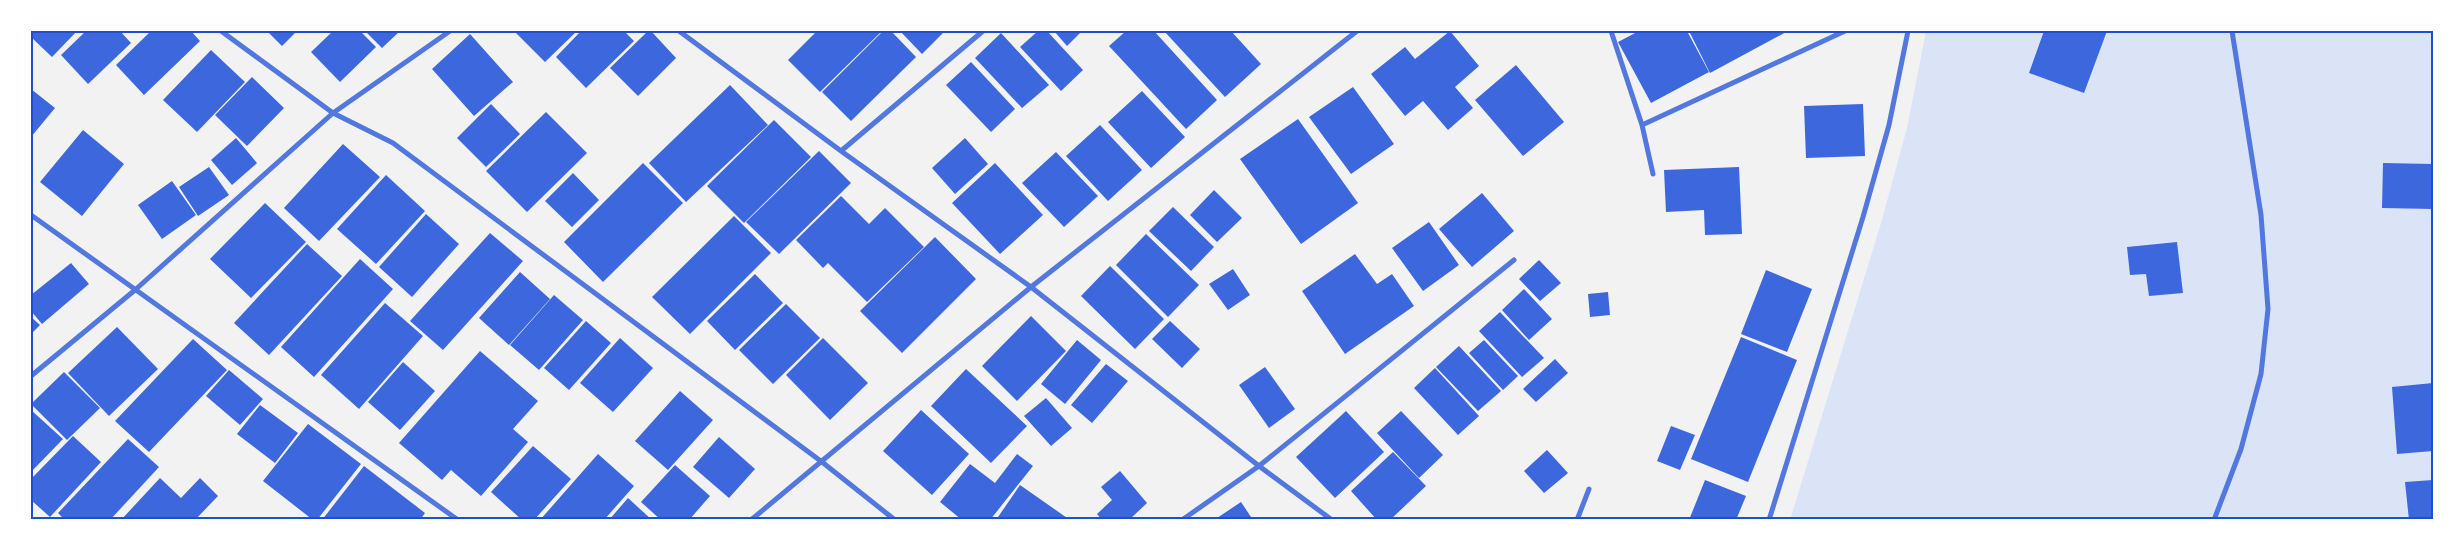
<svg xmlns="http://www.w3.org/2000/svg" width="2464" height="551" font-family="'IBM Plex Sans',sans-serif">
  <rect width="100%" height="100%" fill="#f2f2f2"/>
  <path fill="#dbe4f7" d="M 1926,31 L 2433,31 L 2433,520 L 1790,520 L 1881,223 L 1907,128 Z"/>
  <path fill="#3d67dc" d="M 31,31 L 77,31 L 52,57 L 31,37 Z
    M 86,31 L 120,31 L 131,43 L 88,84 L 61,55 Z
    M 151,31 L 191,31 L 200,41 L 144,95 L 116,65 Z
    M 267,31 L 297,31 L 282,46 Z
    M 333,31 L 360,31 L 376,47 L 340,82 L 311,52 Z
    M 365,31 L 400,31 L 382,48 Z
    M 514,31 L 577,31 L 545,62 Z
    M 581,31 L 624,31 L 634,41 L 586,88 L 556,57 Z
    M 648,31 L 651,31 L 676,58 L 638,96 L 610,68 Z
    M 817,31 L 882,31 L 820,92 L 788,60 Z
    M 883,31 L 891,31 L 916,57 L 851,121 L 822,92 Z
    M 900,31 L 945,31 L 922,54 Z
    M 1038,31 L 1047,31 L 1083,70 L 1061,91 L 1020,47 Z
    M 1054,31 L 1082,31 L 1067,46 Z
    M 1126,31 L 1154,31 L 1217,100 L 1186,129 L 1109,46 Z
    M 1164,31 L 1231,31 L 1261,64 L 1225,97 Z
    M 1450,31 L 1479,66 L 1455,87 L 1473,108 L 1448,130 L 1423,101 L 1405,116 L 1371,74 L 1405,47 L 1415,59 Z
    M 1639,31 L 1687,31 L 1709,72 L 1651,103 L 1618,42 Z
    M 1689,31 L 1788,31 L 1710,73 Z
    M 2044,31 L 2107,31 L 2084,93 L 2029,73 Z
    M 1001,33 L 1049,85 L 1022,108 L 975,58 Z
    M 470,34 L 513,82 L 474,116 L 432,69 Z
    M 211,50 L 245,82 L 197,132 L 163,100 Z
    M 971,62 L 1015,109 L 991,132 L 946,85 Z
    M 1516,65 L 1564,122 L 1523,156 L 1475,100 Z
    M 252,77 L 284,108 L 247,146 L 215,115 Z
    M 730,85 L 768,125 L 686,202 L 649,163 Z
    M 1353,87 L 1394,144 L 1351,174 L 1309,117 Z
    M 31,89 L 55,108 L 31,137 Z
    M 1142,91 L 1185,137 L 1151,168 L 1108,122 Z
    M 491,104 L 520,134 L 486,167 L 457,138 Z
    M 1863,104 L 1865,156 L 1806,158 L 1804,106 Z
    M 546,112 L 587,153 L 527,212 L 486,171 Z
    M 1298,119 L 1358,203 L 1301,244 L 1240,159 Z
    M 774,120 L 811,157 L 744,223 L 707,186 Z
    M 1100,125 L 1142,170 L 1108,201 L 1066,156 Z
    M 83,130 L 124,164 L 82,216 L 40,182 Z
    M 236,138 L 257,163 L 232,185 L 211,160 Z
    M 965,138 L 988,164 L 955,194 L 932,168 Z
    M 343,144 L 380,177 L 319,241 L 284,208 Z
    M 819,151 L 851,183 L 779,254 L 746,222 Z
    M 1056,152 L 1098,196 L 1064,227 L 1022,183 Z
    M 643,163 L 683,203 L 603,282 L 564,242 Z
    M 995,163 L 1043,215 L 1000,254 L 952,203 Z
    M 2383,163 L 2433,164 L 2433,209 L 2382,208 Z
    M 209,167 L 229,195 L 198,216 L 179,187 Z
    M 1739,167 L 1742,234 L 1705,235 L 1704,210 L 1666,212 L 1664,170 Z
    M 573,173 L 599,200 L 572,227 L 545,201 Z
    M 386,175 L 425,211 L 376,264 L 337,229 Z
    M 172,181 L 196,215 L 162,239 L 138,205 Z
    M 1214,190 L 1242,218 L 1217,242 L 1190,215 Z
    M 1482,193 L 1514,231 L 1472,267 L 1439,229 Z
    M 841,196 L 869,224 L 885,208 L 924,247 L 867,302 L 828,263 L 823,268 L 796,240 Z
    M 265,203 L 306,242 L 251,298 L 210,259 Z
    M 1173,207 L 1214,247 L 1191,271 L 1149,231 Z
    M 426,214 L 459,244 L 412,297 L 379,267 Z
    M 734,216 L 771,253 L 690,334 L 652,297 Z
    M 1429,222 L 1459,265 L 1423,291 L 1392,248 Z
    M 490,233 L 523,261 L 443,350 L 410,321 Z
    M 1146,234 L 1199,285 L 1168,317 L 1116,265 Z
    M 935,237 L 976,279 L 902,353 L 860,311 Z
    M 2177,242 L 2183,293 L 2149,296 L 2146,274 L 2130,275 L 2127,247 Z
    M 307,244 L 342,276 L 269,355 L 234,323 Z
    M 1355,254 L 1377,284 L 1392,274 L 1414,306 L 1345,354 L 1302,291 Z
    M 360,259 L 393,289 L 314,377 L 281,347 Z
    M 1539,260 L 1561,283 L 1540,301 L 1519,279 Z
    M 71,263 L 89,284 L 42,324 L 31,311 L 31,295 Z
    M 1110,266 L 1164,319 L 1135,349 L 1081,296 Z
    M 1233,269 L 1250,295 L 1228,310 L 1209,284 Z
    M 1766,270 L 1812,289 L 1787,352 L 1741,334 Z
    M 520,272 L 550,299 L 509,345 L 479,318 Z
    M 755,274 L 783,303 L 735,350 L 707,321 Z
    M 1524,289 L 1552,319 L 1529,340 L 1502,310 Z
    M 1608,292 L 1610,315 L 1590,317 L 1588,294 Z
    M 554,295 L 583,320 L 539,370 L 510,345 Z
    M 385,303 L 423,336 L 359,409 L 321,375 Z
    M 786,304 L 820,338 L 773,384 L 739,350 Z
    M 1500,312 L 1544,358 L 1522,377 L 1479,331 Z
    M 1031,316 L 1066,351 L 1017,401 L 982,366 Z
    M 31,317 L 40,325 L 31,334 Z
    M 586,321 L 611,343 L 569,390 L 544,368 Z
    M 1170,321 L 1200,349 L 1182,368 L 1152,339 Z
    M 117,327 L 158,369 L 109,416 L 68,373 Z
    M 1741,337 L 1797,360 L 1748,482 L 1691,459 Z
    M 620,338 L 653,368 L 613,412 L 580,383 Z
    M 823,338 L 868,383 L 830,420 L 786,375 Z
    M 193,339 L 227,370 L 149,452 L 115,421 Z
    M 1077,340 L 1101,360 L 1065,404 L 1041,384 Z
    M 1484,340 L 1518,376 L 1503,390 L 1469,353 Z
    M 1459,346 L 1501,391 L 1478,411 L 1436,367 Z
    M 480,351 L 538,401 L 513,429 L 528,442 L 481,496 L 451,470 L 442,480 L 399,443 Z
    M 1555,359 L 1568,373 L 1536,402 L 1523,389 Z
    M 403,362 L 435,391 L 400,430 L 368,402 Z
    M 1106,364 L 1128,381 L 1092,423 L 1071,405 Z
    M 1265,367 L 1295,409 L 1269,428 L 1239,385 Z
    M 1435,368 L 1479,416 L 1458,435 L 1414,388 Z
    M 966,369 L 1027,426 L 991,463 L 931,406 Z
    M 229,370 L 263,399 L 240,425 L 206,396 Z
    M 64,372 L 100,408 L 67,440 L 31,404 Z
    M 2433,383 L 2433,451 L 2397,454 L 2392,387 Z
    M 680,391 L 713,420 L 668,470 L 635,441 Z
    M 1046,398 L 1072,428 L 1051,446 L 1024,416 Z
    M 260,405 L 298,433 L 275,463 L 237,434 Z
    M 31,410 L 63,439 L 31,472 Z
    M 921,410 L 969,454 L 932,495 L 883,451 Z
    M 1346,411 L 1384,452 L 1335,498 L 1296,457 Z
    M 1401,411 L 1443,455 L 1419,478 L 1377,433 Z
    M 308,424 L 361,464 L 317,520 L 313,520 L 263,481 Z
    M 1671,426 L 1695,435 L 1680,470 L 1657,461 Z
    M 73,436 L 101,462 L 50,517 L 31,500 L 31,479 Z
    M 719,437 L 755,469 L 729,498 L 693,467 Z
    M 128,439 L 159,467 L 110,520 L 65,520 L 58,513 Z
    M 533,446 L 571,479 L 534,520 L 522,520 L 491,492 Z
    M 1547,450 L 1568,473 L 1544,493 L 1524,471 Z
    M 1393,452 L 1426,486 L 1390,520 L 1377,520 L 1351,491 Z
    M 598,454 L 634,486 L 604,520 L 540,520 Z
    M 1017,454 L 1033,466 L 990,520 L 962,520 L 940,502 L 970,464 L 995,483 Z
    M 675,465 L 710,496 L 689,520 L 661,520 L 641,502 Z
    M 364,466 L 425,513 L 420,520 L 322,520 Z
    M 1120,471 L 1147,503 L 1129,520 L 1102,520 L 1097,514 L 1112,500 L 1101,487 Z
    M 160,478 L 181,498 L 200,478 L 218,496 L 195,520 L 121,520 Z
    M 1705,480 L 1746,496 L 1736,520 L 1689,520 Z
    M 2433,480 L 2433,520 L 2409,520 L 2405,482 Z
    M 1020,485 L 1070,520 L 996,520 Z
    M 628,498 L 652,520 L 609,520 Z
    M 1241,502 L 1253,520 L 1214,520 Z"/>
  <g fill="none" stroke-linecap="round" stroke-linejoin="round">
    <path stroke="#5277de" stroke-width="5" d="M 221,31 L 333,113 L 393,143 L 822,462 L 895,520
      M 679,31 L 841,151 L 1031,287 L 1259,466 L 1332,520
      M 1611,31 L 1642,125 L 1653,174
      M 1642,125 L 1845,31
      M 841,151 L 983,31
      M 31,215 L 458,520
      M 31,376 L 135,290 L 333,113 L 450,31
      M 751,520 L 1031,287 L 1357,31
      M 1182,520 L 1259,466 L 1514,260
      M 1577,520 L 1589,489
      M 1769,520 L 1863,217 L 1889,125 L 1908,31
      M 2214,520 L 2241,449 L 2261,374 L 2268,309 L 2261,215 L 2232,31"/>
  </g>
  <rect width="2464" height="551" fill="none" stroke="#ffffff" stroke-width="65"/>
  <rect x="32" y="32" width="2400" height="486" fill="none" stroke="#1d4ed8" stroke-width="2"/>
</svg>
